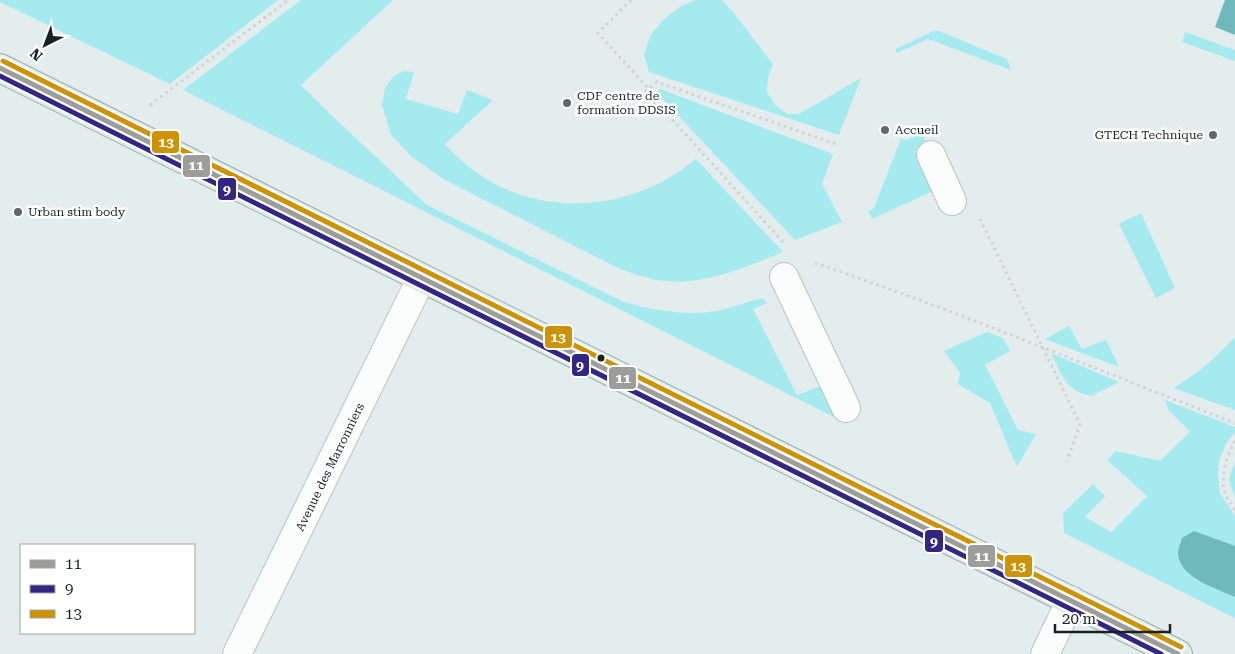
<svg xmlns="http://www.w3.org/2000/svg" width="1235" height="654" font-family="'Roboto Serif',serif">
  <rect width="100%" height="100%" fill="#e3edee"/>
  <path fill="#a5eaef" d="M 0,0 L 278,0 L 170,84 L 0,2 Z
    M 301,0 L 393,0 L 301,85 L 327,111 L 427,205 L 624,302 C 650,310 682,315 709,312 C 727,310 746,302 763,298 L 767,303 L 753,309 L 797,395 L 821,386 L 834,414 L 834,417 L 183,90 Z
    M 696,0 L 722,0 L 733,12 L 773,64 L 768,78 L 767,92 L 775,105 L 787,114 L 799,114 L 861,78 L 839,135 L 649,72 L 644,55 L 650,36 L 664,19 L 681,6 Z
    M 936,30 L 1007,59 L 1011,70 L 928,39 L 897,53 L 895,49 Z
    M 1185,32 L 1235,50 L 1235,61 L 1182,42 Z
    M 404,71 L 414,72 L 406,99 L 458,114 L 467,90 L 493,100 L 445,144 C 511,220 621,221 696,159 L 783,252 C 748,266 707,285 667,281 C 650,280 634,274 618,268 L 445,180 L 412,157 L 391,135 L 382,105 L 385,88 L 394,76 Z
    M 660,89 L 833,154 L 822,184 L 842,222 L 795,240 L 657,93 Z
    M 923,133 L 925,140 L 915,152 L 935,190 L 872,219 L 868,211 L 874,208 L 901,139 L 906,140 Z
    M 1141,213 L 1175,288 L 1156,298 L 1119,224 Z
    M 1069,326 L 1082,349 L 1106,340 L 1119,367 L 1045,339 Z
    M 987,332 L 1003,338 L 1010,351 L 985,365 L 1018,430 L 1036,434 L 1017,467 L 990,403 L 958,384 L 960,372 L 944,351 Z
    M 1235,337 L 1235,410 L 1173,388 C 1197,375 1216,357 1235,337 Z
    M 1051,353 L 1119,382 L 1092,396 C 1066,392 1062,375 1051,353 Z
    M 1165,400 L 1235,427 L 1235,432 L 1226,444 L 1220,458 L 1218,473 L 1220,493 L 1235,516 L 1235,618 L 1064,533 L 1063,513 L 1093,484 L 1105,496 L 1085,517 L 1111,532 L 1147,496 L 1107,460 L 1116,451 L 1160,461 L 1190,432 L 1168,409 Z
    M 1235,462 L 1235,499 L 1229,479 Z"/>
  <path fill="#6fb9bd" d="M 1225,0 L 1235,0 L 1235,35 L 1215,27 Z
    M 1194,531 L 1235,546 L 1235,597 C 1216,588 1179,578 1178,553 C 1178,549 1181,542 1182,538 Z"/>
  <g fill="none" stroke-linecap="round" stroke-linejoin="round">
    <g stroke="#bac2c3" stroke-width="30">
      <path id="minor" d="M 931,155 L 952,201
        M 784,277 L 846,408
        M 237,654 L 421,279
        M 1045,654 L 1071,600"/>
    </g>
    <g stroke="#9aaeaf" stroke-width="30">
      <path id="major" d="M 0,68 L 1178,654"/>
    </g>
    <path stroke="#d0d3d3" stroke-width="3" stroke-dasharray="2.5 4" stroke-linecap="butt" d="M 631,0 L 598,33 L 648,88
      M 150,105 L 288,0
      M 980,219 L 1080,424 L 1067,461
      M 783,242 L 659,105 L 639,97 L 657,82 L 836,144
      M 815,263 C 957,311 1095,369 1235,423
      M 1235,441 C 1223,463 1216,489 1235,510"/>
    <use href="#minor" stroke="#fbfcfc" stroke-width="28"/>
    <use href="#major" stroke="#e1ebec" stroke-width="28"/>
    <g stroke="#fff" stroke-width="9">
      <path id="bus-1" d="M 0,68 L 1178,654"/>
    </g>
    <g stroke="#fff" stroke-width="9">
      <path id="bus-2" d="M 0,76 L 1161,654"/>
    </g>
    <g stroke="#fff" stroke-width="9">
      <path id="bus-3" d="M 3,61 L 1181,647"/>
    </g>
    <use href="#bus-1" stroke="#9d9d9c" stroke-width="5"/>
    <use href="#bus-2" stroke="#312783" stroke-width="5"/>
    <use href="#bus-3" stroke="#cc9307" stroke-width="5"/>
  </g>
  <g fill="#606869" stroke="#fff" stroke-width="2">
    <circle cx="567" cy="103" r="5"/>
    <circle cx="885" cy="130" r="5"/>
    <circle cx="1213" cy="135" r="5"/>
    <circle cx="18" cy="212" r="5"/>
  </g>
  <circle fill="#1a2121" stroke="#fff" stroke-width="2" cx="601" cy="358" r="4.5"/>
  <g text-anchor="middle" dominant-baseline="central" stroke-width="5" stroke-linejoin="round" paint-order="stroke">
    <g font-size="12" fill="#1a2121" stroke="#fff" text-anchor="start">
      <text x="577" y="96">CDF centre de<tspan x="577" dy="14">formation DDSIS</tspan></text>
      <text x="895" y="130">Accueil</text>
      <text x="1203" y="135" text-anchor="end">GTECH Technique</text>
      <text x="28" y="212">Urban stim body</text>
    </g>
    <g font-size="12" fill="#1a2121" stroke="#fff">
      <text transform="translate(330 467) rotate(-64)">Avenue des Marronniers</text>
    </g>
  </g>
  <g stroke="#fff" stroke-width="2">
    <rect x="151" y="130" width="29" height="24" rx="5" fill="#cc9307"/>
    <rect x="182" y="154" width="29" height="24" rx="5" fill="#9d9d9c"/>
    <rect x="217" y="177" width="20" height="24" rx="5" fill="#312783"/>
    <rect x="544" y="325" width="29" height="24" rx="5" fill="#cc9307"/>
    <rect x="571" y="353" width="19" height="24" rx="5" fill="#312783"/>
    <rect x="608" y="366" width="29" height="24" rx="5" fill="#9d9d9c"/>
    <rect x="924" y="529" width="20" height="24" rx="5" fill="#312783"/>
    <rect x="967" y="544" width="29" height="24" rx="5" fill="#9d9d9c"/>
    <rect x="1004" y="554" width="29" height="24" rx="5" fill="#cc9307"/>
  </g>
  <g font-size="14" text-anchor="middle" font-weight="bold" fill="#fff">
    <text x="166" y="147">13</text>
    <text x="196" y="170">11</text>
    <text x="227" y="194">9</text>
    <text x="558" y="342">13</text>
    <text x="580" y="370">9</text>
    <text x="623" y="383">11</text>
    <text x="934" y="546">9</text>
    <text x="982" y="561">11</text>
    <text x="1018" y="571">13</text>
  </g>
  <rect x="20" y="544" width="175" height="90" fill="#ffffff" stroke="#a3a6a6"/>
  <rect x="30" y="560" width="25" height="8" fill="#9d9d9c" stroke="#a3a6a6"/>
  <text x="65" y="569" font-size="15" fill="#1a2121">11</text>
  <rect x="30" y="585" width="25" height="8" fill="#312783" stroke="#a3a6a6"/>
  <text x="65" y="594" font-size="15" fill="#1a2121">9</text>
  <rect x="30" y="610" width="25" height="8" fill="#cc9307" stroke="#a3a6a6"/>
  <text x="65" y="619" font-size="15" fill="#1a2121">13</text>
  <g transform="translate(45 45) rotate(222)" stroke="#ffffff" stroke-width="4" paint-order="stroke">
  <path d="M0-4L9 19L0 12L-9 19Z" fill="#1a2121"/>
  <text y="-8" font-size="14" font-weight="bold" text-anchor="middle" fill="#1a2121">N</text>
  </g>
  <path d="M1055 624v8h115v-8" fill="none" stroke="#1a2121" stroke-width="2.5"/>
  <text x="1062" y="624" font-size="15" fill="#1a2121" stroke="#ffffff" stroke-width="4" paint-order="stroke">20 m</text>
</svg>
